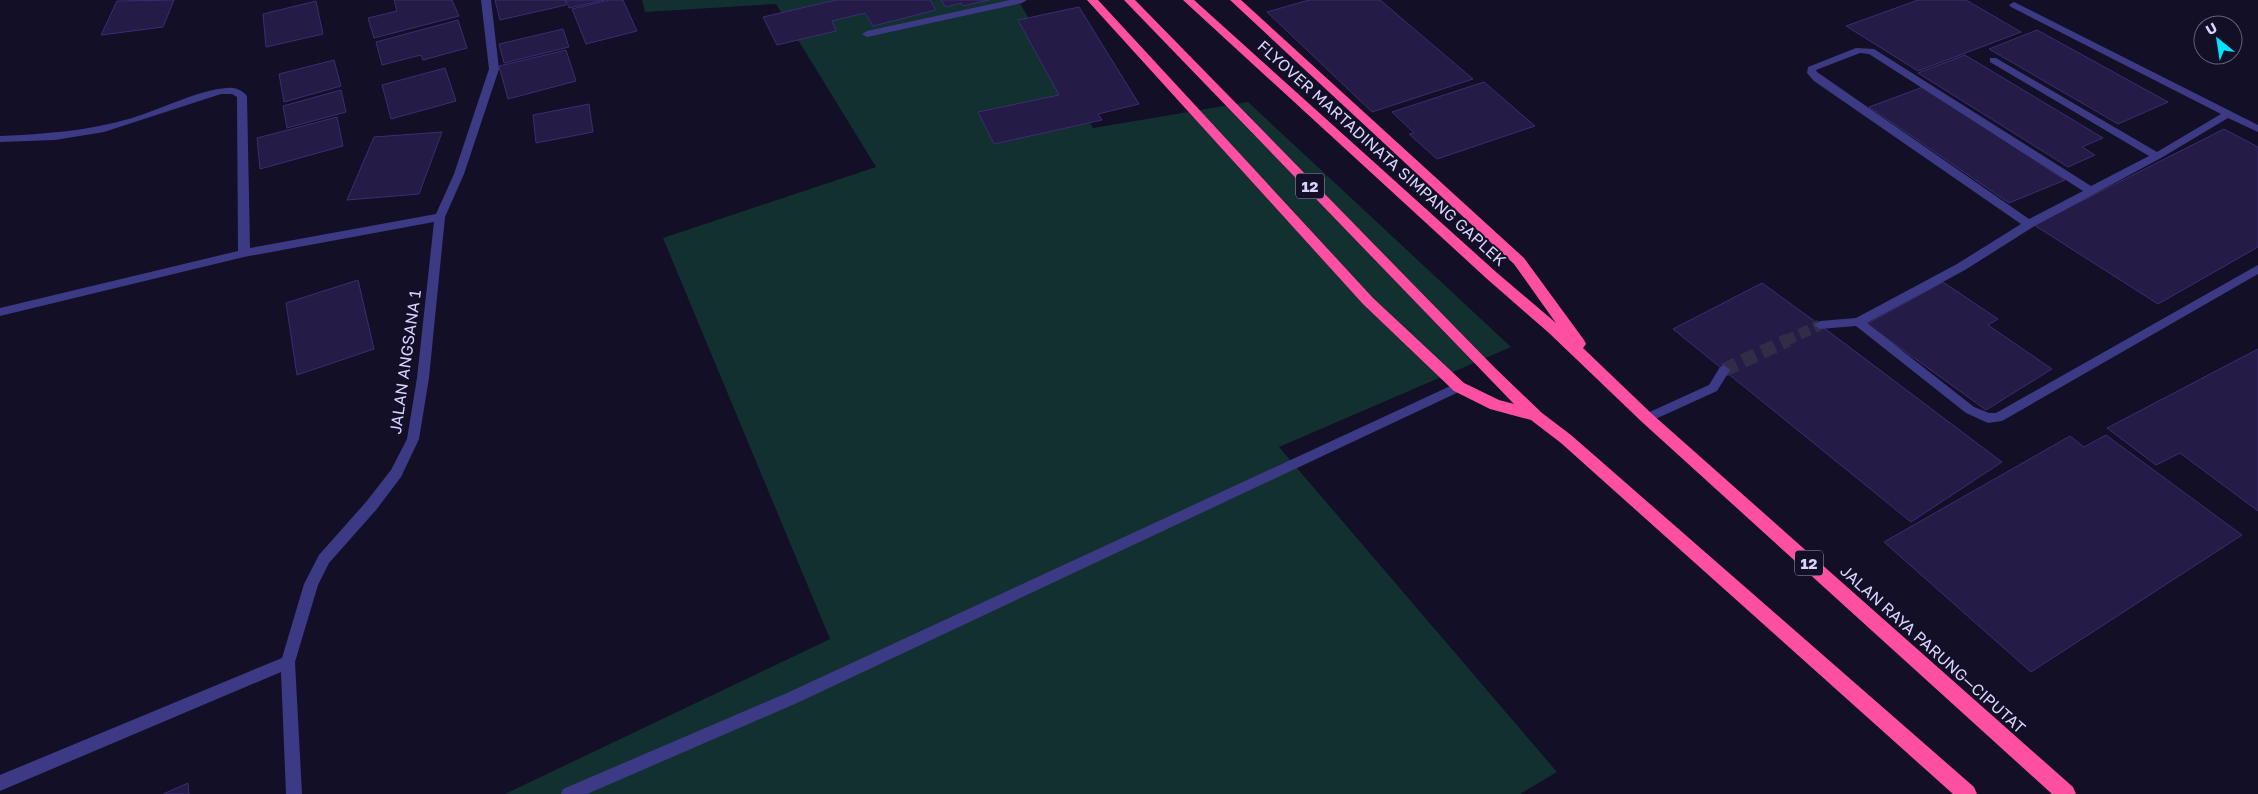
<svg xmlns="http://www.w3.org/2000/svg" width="2258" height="794" font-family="'Golos Text',sans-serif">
  <rect width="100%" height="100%" fill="#130f26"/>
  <path fill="#12302f" d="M 642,0 L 1018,0 L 1093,128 L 1248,102 L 1511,347 L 1279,447 L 1557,772 L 1520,794 L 505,794 L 830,639 L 663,238 L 876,167 L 776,4 L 645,12 Z"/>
  <path fill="#241b47" stroke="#3b2d73" d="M 174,0 L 163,27 L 101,35 L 117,1 Z
    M 394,0 L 452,0 L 459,16 L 374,38 L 368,18 L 397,11 Z
    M 495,0 L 565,0 L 566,5 L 500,20 Z
    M 566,0 L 604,0 L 569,8 Z
    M 609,0 L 623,0 L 637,31 L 586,44 L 572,9 Z
    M 836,0 L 930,0 L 936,10 L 873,26 L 865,13 L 832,21 L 836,31 L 777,45 L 763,17 Z
    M 941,0 L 989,0 L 963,6 L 961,3 L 946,7 Z
    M 1309,0 L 1380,0 L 1473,79 L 1372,112 L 1267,12 Z
    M 1918,0 L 1966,0 L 2021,32 L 1918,71 L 1846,26 Z
    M 316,1 L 323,34 L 266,47 L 263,14 Z
    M 1079,7 L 1139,104 L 1098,114 L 1102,120 L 994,144 L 978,112 L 1059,95 L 1018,20 Z
    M 458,20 L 467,48 L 423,60 L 421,55 L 382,65 L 376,42 Z
    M 563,29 L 569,47 L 504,63 L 499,44 Z
    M 2037,30 L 2168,102 L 2118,124 L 1989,49 Z
    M 566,50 L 576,81 L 508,99 L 499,66 Z
    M 1965,55 L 2103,138 L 2082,147 L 2095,155 L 2068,167 L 1918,73 Z
    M 334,60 L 341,86 L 284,102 L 279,74 Z
    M 445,68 L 456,101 L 391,119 L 382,85 Z
    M 1484,82 L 1535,126 L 1437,159 L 1409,134 L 1414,133 L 1392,112 Z
    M 1923,87 L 2065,180 L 2009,203 L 1869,107 Z
    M 341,90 L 346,112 L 287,128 L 283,106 Z
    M 589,104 L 593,132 L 536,143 L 533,115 Z
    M 337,117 L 343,146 L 260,169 L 257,138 Z
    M 2224,129 L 2258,147 L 2258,247 L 2158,304 L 2034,225 Z
    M 442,132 L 419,194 L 347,200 L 374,137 Z
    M 358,280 L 374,349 L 297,375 L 286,303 Z
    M 1943,282 L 1998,319 L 1988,325 L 2052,369 L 1986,410 L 1867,324 Z
    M 1762,283 L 1820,325 L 2002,462 L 1911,522 L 1673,329 Z
    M 2258,349 L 2258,511 L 2180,453 L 2156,465 L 2107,428 Z
    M 2106,435 L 2242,535 L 2031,672 L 1884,542 L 2070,436 L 2084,447 Z
    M 188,783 L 189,794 L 163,794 Z"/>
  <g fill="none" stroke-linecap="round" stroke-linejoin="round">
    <path stroke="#312d47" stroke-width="11" stroke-dasharray="11 5" stroke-linecap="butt" d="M 1785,341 L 1820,325"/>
    <path stroke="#312d47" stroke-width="14" stroke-dasharray="14 7" stroke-linecap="butt" d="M 1724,370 L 1788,340"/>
    <path fill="#3d3a85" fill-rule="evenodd" d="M 481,0 L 491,0 L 499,69 L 464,174 L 445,217 L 429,378 L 419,439 L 401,477 L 376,510 L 329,563 L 318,585 L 295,662 L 302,794 L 286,794 L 281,672 L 0,791 L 0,775 L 282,658 L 304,584 L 319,555 L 366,502 L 391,470 L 407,439 L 417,378 L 434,222 L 244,257 L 0,316 L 0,308 L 238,251 L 237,97 L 232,94 L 221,94 L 104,132 L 55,140 L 0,142 L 0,136 C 45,134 88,131 132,118 C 159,110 201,89 227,88 C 235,87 242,90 247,96 L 250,248 L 436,214 L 454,174 L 489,69 Z
      M 1010,0 L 1027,0 L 1022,3 L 867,37 L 862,34 L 867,31 Z
      M 2014,2 L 2258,125 L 2258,132 L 2228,118 L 2161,158 L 2033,227 L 1965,270 L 1867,323 L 1974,407 L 1989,413 L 1996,413 L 2258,265 L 2258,274 L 2002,421 L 1988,423 L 1966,413 L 1856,326 L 1820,329 L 1814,325 L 1820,321 L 1856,318 L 1957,264 L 2021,224 L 1814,81 L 1807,73 L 1808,67 L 1856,48 L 1874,49 L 2091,186 L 2149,156 L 1990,62 L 1990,58 L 1996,58 L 2157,152 L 2221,114 L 2011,7 L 2009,5 ZM 1860,53 L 1869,54 L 2083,191 L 2029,219 L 1817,72 L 1816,70 Z
      M 1724,365 L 1730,370 L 1717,391 L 1651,421 L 1643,421 L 1641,418 L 1643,415 L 1709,385 L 1720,367 Z
      M 1459,382 L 1465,387 L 1463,390 L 797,703 L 587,794 L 561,794 L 563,789 L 787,693 Z"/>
    <path fill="#ff4fa3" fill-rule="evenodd" d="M 1087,0 L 1098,0 L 1373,298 L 1464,383 L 1499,400 L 1514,404 L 1124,0 L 1135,0 L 1495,368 L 1542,413 L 1571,435 L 1974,787 L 1977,794 L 1953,794 L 1561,443 L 1531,420 L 1490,409 L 1454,391 L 1363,304 Z
      M 1183,0 L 1194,0 L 1496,272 L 1556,323 L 1514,264 L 1230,0 L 1241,0 L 1524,258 L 1584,340 L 1586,344 L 1583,348 L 1652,414 L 2073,787 L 2076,794 L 2052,794 L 1642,422 L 1549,333 L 1486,278 Z"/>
  </g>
  <g text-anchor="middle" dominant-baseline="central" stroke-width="4" stroke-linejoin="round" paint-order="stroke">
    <g fill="#130f26" stroke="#9e99be" stroke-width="1">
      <rect x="1296" y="173.5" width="28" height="25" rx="4"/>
      <rect x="1795" y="550.5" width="28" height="25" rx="4"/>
    </g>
    <g font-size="15" font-weight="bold" fill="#d9d4ff">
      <text x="1310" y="186">12</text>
      <text x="1809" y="563">12</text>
    </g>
    <g font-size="16" fill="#d9d4ff" stroke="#130f26">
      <text transform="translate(1382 153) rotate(42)">FLYOVER MARTADINATA SIMPANG GAPLEK</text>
      <text transform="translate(405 362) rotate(-82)">JALAN ANGSANA 1</text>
      <text transform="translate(1933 649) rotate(42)">JALAN RAYA PARUNG—CIPUTAT</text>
    </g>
  </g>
  <g transform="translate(2218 40) rotate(330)"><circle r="24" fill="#130f26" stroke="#625e7d"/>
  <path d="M0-4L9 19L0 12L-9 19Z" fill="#00e5ff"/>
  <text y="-8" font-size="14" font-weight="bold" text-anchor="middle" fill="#d9d4ff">U</text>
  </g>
</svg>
